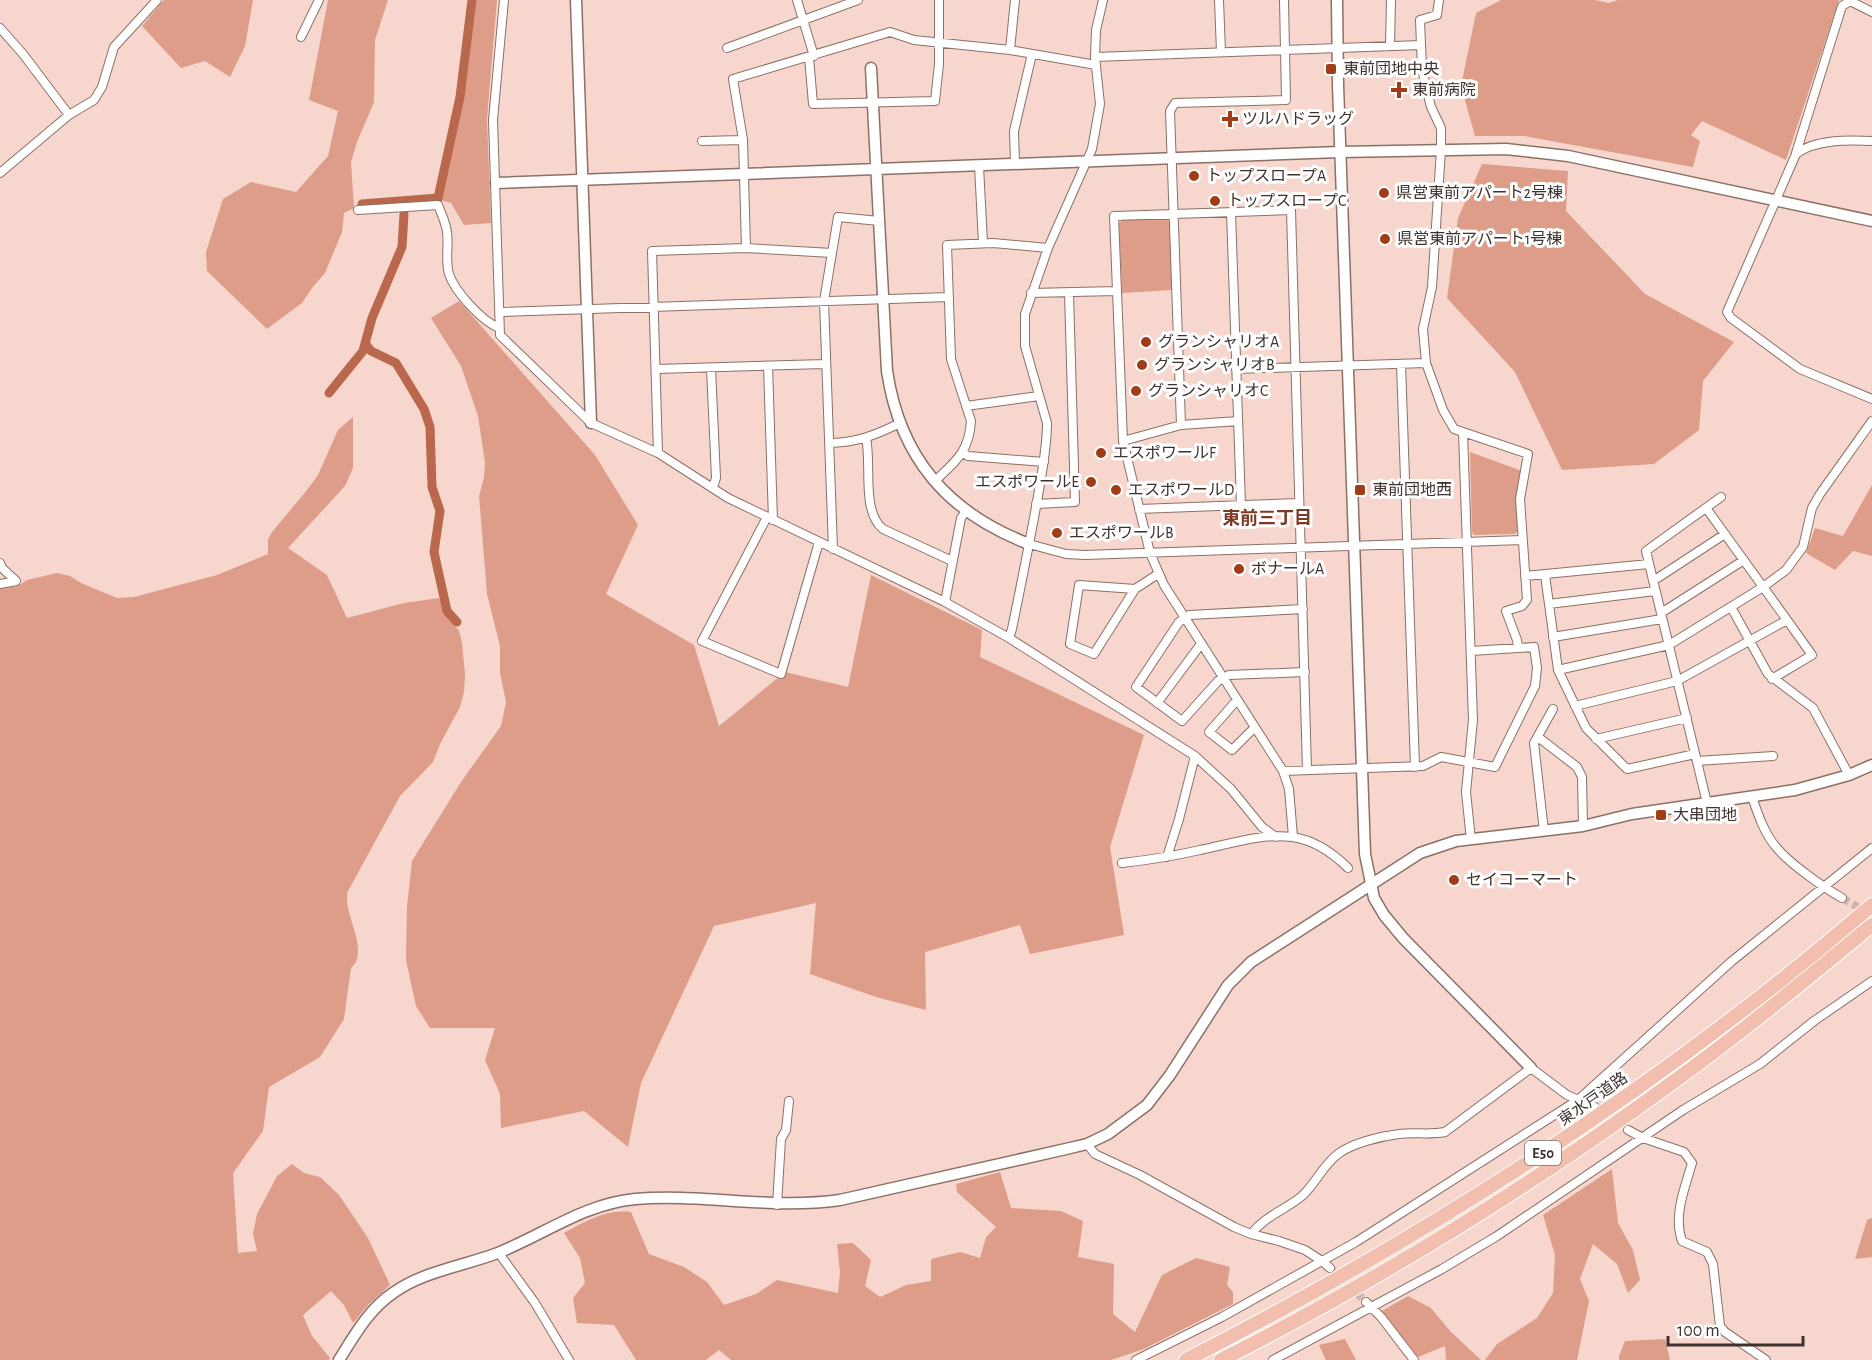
<svg xmlns="http://www.w3.org/2000/svg" width="1872" height="1360" font-family="'Alegreya Sans','Noto Sans JP',sans-serif">
  <rect width="100%" height="100%" fill="#f7d7cd"/>
  <path fill="#de9d88" d="M 164,0 L 253,0 L 245,46 L 230,77 L 205,61 L 181,68 L 142,26 Z
    M 328,0 L 388,0 L 375,40 L 374,102 L 357,142 L 351,162 L 354,208 L 344,213 L 342,232 L 325,273 L 312,288 L 302,303 L 267,329 L 207,271 L 206,252 L 223,199 L 251,182 L 296,192 L 328,156 L 338,111 L 309,100 Z
    M 475,0 L 497,0 L 487,119 L 491,223 L 464,225 L 451,203 L 440,200 L 463,97 Z
    M 1501,0 L 1595,0 L 1609,3 L 1618,0 L 1839,0 L 1786,160 L 1702,121 L 1691,135 L 1700,141 L 1693,167 L 1524,136 L 1475,136 L 1461,86 L 1476,13 Z
    M 1482,164 L 1568,171 L 1566,211 L 1645,294 L 1734,342 L 1703,381 L 1699,430 L 1654,464 L 1562,470 L 1515,372 L 1447,298 L 1458,218 Z
    M 1166,218 L 1170,223 L 1172,290 L 1122,293 L 1119,223 L 1123,220 Z
    M 459,301 L 595,455 L 638,525 L 606,594 L 694,645 L 719,726 L 785,672 L 848,687 L 871,575 L 982,630 L 980,657 L 1144,735 L 1110,847 L 1124,935 L 1030,954 L 1020,925 L 925,952 L 926,1010 L 876,997 L 810,974 L 816,903 L 714,926 L 641,1083 L 628,1147 L 584,1111 L 501,1128 L 500,1094 L 485,1060 L 495,1028 L 430,1028 L 416,1006 L 406,960 L 407,906 L 412,861 L 461,782 L 501,726 L 506,702 L 500,673 L 500,646 L 487,594 L 479,496 L 484,478 L 485,463 L 478,416 L 461,366 L 431,318 Z
    M 353,417 L 353,468 L 345,486 L 288,548 L 327,575 L 347,618 L 404,603 L 439,598 L 444,611 L 459,631 L 462,643 L 465,674 L 464,692 L 460,707 L 440,744 L 433,762 L 400,796 L 347,893 C 347,899 347,906 349,912 C 353,929 366,955 351,968 L 344,1019 L 320,1057 L 269,1087 L 263,1131 L 233,1173 L 238,1253 L 257,1251 L 253,1234 L 257,1214 L 277,1176 L 292,1164 L 304,1173 L 320,1177 L 339,1195 L 368,1238 L 390,1285 L 369,1304 L 353,1323 L 344,1305 L 331,1291 L 303,1315 L 312,1336 L 330,1358 L 329,1360 L 0,1360 L 0,589 L 18,586 L 27,580 L 57,573 L 70,576 L 81,583 L 117,598 L 134,597 L 217,575 L 268,554 L 268,539 L 272,532 L 307,490 L 318,475 L 338,430 Z
    M 1470,452 L 1522,471 L 1519,529 L 1515,534 L 1474,535 L 1472,532 Z
    M 1872,485 L 1872,556 L 1853,551 L 1835,570 L 1806,553 L 1815,528 L 1843,536 Z
    M 1612,1169 L 1618,1223 L 1633,1250 L 1640,1280 L 1628,1293 L 1617,1264 L 1593,1244 L 1580,1279 L 1589,1301 L 1577,1360 L 1485,1360 L 1497,1344 L 1537,1318 L 1553,1293 L 1555,1255 L 1543,1215 Z
    M 1000,1172 L 1011,1208 L 1061,1211 L 1083,1221 L 1078,1257 L 1114,1264 L 1113,1314 L 1135,1332 L 1162,1275 L 1196,1258 L 1230,1267 L 1227,1285 L 1233,1292 L 1233,1304 L 1144,1349 L 1111,1360 L 731,1360 L 719,1350 L 706,1360 L 636,1360 L 614,1325 L 577,1323 L 573,1298 L 585,1283 L 580,1258 L 564,1233 C 586,1221 606,1209 631,1212 L 649,1254 L 684,1267 L 707,1282 L 724,1305 L 756,1294 L 777,1280 L 838,1293 L 840,1272 L 837,1244 L 853,1243 L 871,1260 L 865,1286 L 880,1297 L 906,1285 L 931,1281 L 931,1259 L 960,1252 L 980,1258 L 986,1237 L 996,1227 L 957,1192 L 956,1184 Z
    M 1872,1218 L 1872,1257 L 1855,1259 L 1867,1220 Z
    M 1408,1296 L 1431,1308 L 1450,1331 L 1481,1360 L 1446,1360 L 1445,1346 L 1418,1357 L 1382,1311 Z
    M 1345,1339 L 1356,1360 L 1326,1360 L 1319,1345 Z
    M 1665,1339 L 1670,1360 L 1619,1360 L 1619,1356 L 1625,1341 Z"/>
  <g fill="none" stroke-linecap="round" stroke-linejoin="round">
    <path stroke="#ba684d" stroke-width="9" d="M 362,204 L 438,198 L 460,97 L 472,0
      M 365,343 L 371,351 L 396,363 L 424,409 L 430,427 L 432,487 L 440,511 L 434,552 L 447,611 L 457,622
      M 329,393 L 363,351 L 372,318 L 402,247 L 404,214"/>
    <path stroke="#d2b6ad" stroke-width="8" stroke-dasharray="8 4" stroke-linecap="butt" d="M 1842,898 L 1872,915
      M 1330,1268 L 1366,1302"/>
    <g stroke="#8c7066" stroke-width="10">
      <path id="street" d="M 504,0 L 493,120 L 500,335 L 591,423 L 658,453 L 728,498 L 945,602 L 1009,638 L 1195,756 L 1231,789 L 1262,827 L 1276,837
        M 797,0 L 814,56
        M 1219,0 L 1221,52
        M 1439,0 L 1437,15 L 1420,20 L 1422,69 L 1431,107 L 1441,128 L 1441,150 L 1432,287 L 1423,329 L 1426,363 L 1443,410 L 1454,429 L 1528,454 L 1520,499 L 1527,600 L 1522,606 L 1506,611 L 1517,640 L 1518,648
        M 0,28 L 23,54 L 69,115
        M 301,37 L 319,0
        M 1390,46 L 1391,0
        M 727,48 L 858,0
        M 1010,50 L 1015,0
        M 809,57 L 813,104 L 935,101 L 939,64 L 939,0
        M 1095,57 L 1421,45
        M 702,141 L 743,140
        M 1872,141 C 1849,140 1815,139 1796,154 L 1727,312 L 1731,318 L 1800,369 L 1872,399
        M 1796,153 L 1842,6 L 1850,1 L 1872,12
        M 1015,163 L 1014,131 L 1032,54
        M 979,166 L 983,243
        M 0,173 L 69,115 L 94,100 L 102,87 L 114,47 L 157,0
        M 358,210 L 438,205 C 441,213 446,223 447,232 C 449,245 445,261 449,274 C 455,292 482,321 499,328
        M 1231,212 L 1241,505
        M 746,248 L 743,140 L 733,79 L 890,32 L 914,40 L 1010,50 L 1096,65
        M 1031,293 L 1116,291
        M 500,312 L 949,297
        M 1401,364 L 1415,767
        M 768,366 L 773,520
        M 711,368 L 716,478 L 713,487
        M 656,369 L 825,364
        M 1236,369 L 1426,363
        M 966,406 L 1039,396
        M 1181,425 L 1170,111 L 1175,103 L 1286,100 L 1284,0
        M 1463,433 L 1473,720 L 1466,792 L 1471,840
        M 866,438 C 872,465 861,511 883,529 L 952,561
        M 1123,441 L 1181,425 L 1238,421
        M 829,443 C 855,443 876,435 900,423
        M 658,453 L 652,251 L 746,248 L 832,253
        M 963,453 L 968,456 L 1044,462
        M 935,481 C 956,461 969,452 971,421 L 951,359 L 947,245 L 993,243 L 1048,248
        M 1036,504 L 1075,502 L 1069,293
        M 1139,509 L 1299,503
        M 767,517 L 702,641 L 781,674 L 819,542
        M 1029,544 L 1066,554 L 1085,555 L 1522,540
        M 833,549 L 824,301 L 838,217 L 879,221
        M 0,563 L 2,568 L 16,581 L 0,584
        M 1545,575 L 1558,670 L 1586,728 L 1627,769 L 1695,754
        M 1525,576 L 1649,564
        M 1653,581 L 1725,534
        M 1135,589 L 1094,654 L 1070,644 L 1079,585 L 1135,589 L 1158,574
        M 945,602 L 961,518 L 966,511
        M 1549,604 L 1655,591
        M 1731,607 L 1768,674 L 1813,708 L 1849,775
        M 1303,609 L 1189,615 L 1179,622 L 1136,687 L 1182,721 L 1218,681 L 1229,675 L 1305,672
        M 1661,613 L 1744,560
        M 1553,637 L 1662,619
        M 1009,638 L 1012,629 C 1021,585 1030,541 1038,496 C 1042,472 1047,448 1047,423 L 1025,346 L 1025,314 L 1048,248 L 1092,149 L 1100,104 L 1095,57 L 1096,30 L 1103,0
        M 1558,670 L 1669,645 L 1763,587 L 1786,570 L 1803,547 L 1812,508 L 1820,494 L 1872,421
        M 1772,679 L 1812,655 L 1787,620
        M 1237,700 L 1209,732 L 1232,750 L 1255,727
        M 1157,703 L 1201,644
        M 1575,706 L 1677,681 L 1787,620 L 1706,508
        M 1538,737 L 1577,767 L 1582,777 L 1583,826
        M 1596,739 L 1687,718
        M 1697,761 L 1773,756
        M 1283,771 L 1423,766 L 1441,757 L 1495,767 L 1535,686 L 1537,668 L 1534,647 L 1471,651
        M 1752,797 C 1758,814 1764,833 1776,847 C 1790,864 1823,887 1842,898
        M 1707,803 L 1646,551 L 1721,497
        M 1544,831 L 1534,743 L 1553,709
        M 1293,837 L 1289,789 L 1283,771 L 1164,585 L 1150,553 L 1123,441 L 1114,216 L 1291,210 L 1307,770
        M 1167,857 L 1179,819 L 1195,756
        M 1122,863 C 1149,860 1174,856 1200,850 C 1230,844 1262,833 1292,837 C 1314,840 1333,853 1348,868
        M 1628,1130 L 1643,1138 L 1684,1152 L 1692,1163 C 1685,1188 1673,1215 1682,1241 L 1707,1252 L 1713,1264 L 1720,1326 L 1725,1332 L 1766,1360
        M 1087,1144 L 1095,1154 L 1140,1175 L 1234,1227 L 1251,1234 L 1279,1241 L 1305,1250 L 1322,1261 L 1330,1268
        M 777,1205 L 781,1139 L 786,1130 L 789,1101
        M 1251,1234 C 1265,1216 1285,1210 1302,1196 C 1316,1183 1323,1165 1338,1154 C 1352,1143 1382,1136 1399,1134 C 1415,1132 1430,1135 1445,1132 L 1531,1068 L 1567,1095 L 1595,1107
        M 498,1252 L 535,1303 L 569,1360
        M 1366,1302 L 1381,1317 L 1414,1360
        M 1136,1360 L 1222,1317 L 1356,1242 L 1578,1100 L 1732,961 L 1872,848
        M 1273,1360 L 1442,1269 L 1497,1236 L 1683,1110 L 1760,1064 L 1814,1021 L 1872,981"/>
    </g>
    <g stroke="#8c7066" stroke-width="13">
      <path id="secondary" d="M 576,0 L 591,423
        M 1337,0 L 1338,85 L 1365,854 L 1374,898 L 1384,915 L 1403,938 L 1531,1068
        M 871,68 L 887,371 C 900,458 948,513 1029,544
        M 496,183 L 1340,152 L 1506,149 L 1568,156 L 1872,221
        M 339,1360 C 354,1336 369,1309 393,1293 C 422,1272 462,1266 495,1254 C 542,1236 583,1204 635,1199 C 703,1193 769,1210 840,1200 L 1066,1149 L 1087,1144 L 1108,1134 L 1147,1105 L 1170,1075 L 1228,985 L 1251,962 L 1420,853 L 1456,841 L 1583,826 L 1632,814 L 1795,790 L 1849,775 L 1872,765"/>
    </g>
    <g stroke="#fff" stroke-width="16">
      <path id="highway" d="M 1186,1360 C 1432,1234 1663,1085 1872,905
        M 1221,1360 C 1377,1281 1528,1188 1669,1085 C 1739,1035 1806,980 1872,925"/>
    </g>
    <use href="#street" stroke="#fff" stroke-width="8"/>
    <use href="#secondary" stroke="#fff" stroke-width="10"/>
    <use href="#highway" stroke="#f2bfae" stroke-width="14"/>
  </g>
  <g fill="#a23c16" stroke="#fff" stroke-width="2">
    <rect x="1325" y="63" width="12" height="12" rx="3"/>
    <path d="M1396 81h6v6h6v6h-6v6h-6v-6h-6v-6h6z"/>
    <path d="M1227 110h6v6h6v6h-6v6h-6v-6h-6v-6h6z"/>
    <circle cx="1194" cy="176" r="6"/>
    <circle cx="1384" cy="193" r="6"/>
    <circle cx="1215" cy="201" r="6"/>
    <circle cx="1385" cy="239" r="6"/>
    <circle cx="1146" cy="342" r="6"/>
    <circle cx="1142" cy="365" r="6"/>
    <circle cx="1136" cy="391" r="6"/>
    <circle cx="1101" cy="453" r="6"/>
    <circle cx="1091" cy="482" r="6"/>
    <circle cx="1116" cy="490" r="6"/>
    <rect x="1354" y="484" width="12" height="12" rx="3"/>
    <circle cx="1057" cy="533" r="6"/>
    <circle cx="1239" cy="569" r="6"/>
    <rect x="1655" y="809" width="12" height="12" rx="3"/>
    <circle cx="1454" cy="880" r="6"/>
  </g>
  <g text-anchor="middle" dominant-baseline="central" stroke-width="6" stroke-linejoin="round" paint-order="stroke">
    <rect fill="#fff" stroke="#78706d" stroke-width="1.5" x="1525" y="1141" width="36" height="24" rx="4.5"/>
    <g font-size="15" font-weight="bold" fill="#3e322e">
      <text x="1543" y="1153">E50</text>
    </g>
    <g font-size="16" fill="#3e322e" stroke="#fff" text-anchor="start">
      <text x="1343" y="69">東前団地中央</text>
      <text x="1412" y="90">東前病院</text>
      <text x="1242" y="119">ツルハドラッグ</text>
      <text x="1206" y="176">トップスロープA</text>
      <text x="1396" y="193">県営東前アパート2号棟</text>
      <text x="1227" y="201">トップスロープC</text>
      <text x="1397" y="239">県営東前アパート1号棟</text>
      <text x="1158" y="342">グランシャリオA</text>
      <text x="1154" y="365">グランシャリオB</text>
      <text x="1148" y="391">グランシャリオC</text>
      <text x="1113" y="453">エスポワールF</text>
      <text x="1079" y="482" text-anchor="end">エスポワールE</text>
      <text x="1128" y="490">エスポワールD</text>
      <text x="1372" y="490">東前団地西</text>
      <text x="1069" y="533">エスポワールB</text>
      <text x="1251" y="569">ボナールA</text>
      <text x="1673" y="815">大串団地</text>
      <text x="1466" y="880">セイコーマート</text>
    </g>
    <g font-size="16" fill="#3e322e" stroke="#fff">
      <text transform="translate(1593 1099) rotate(-35)">東水戸道路</text>
    </g>
    <g font-size="18" font-weight="bold" fill="#7c3923" stroke="#fff">
      <text x="1267" y="519">東前三丁目</text>
    </g>
  </g>
  <path d="M1668 1336v9h135v-9" fill="none" stroke="#3e322e" stroke-width="3"/>
  <text x="1677" y="1336" font-size="18" fill="#3e322e" stroke="#ffffff" stroke-width="4.5" paint-order="stroke">100 m</text>
</svg>
